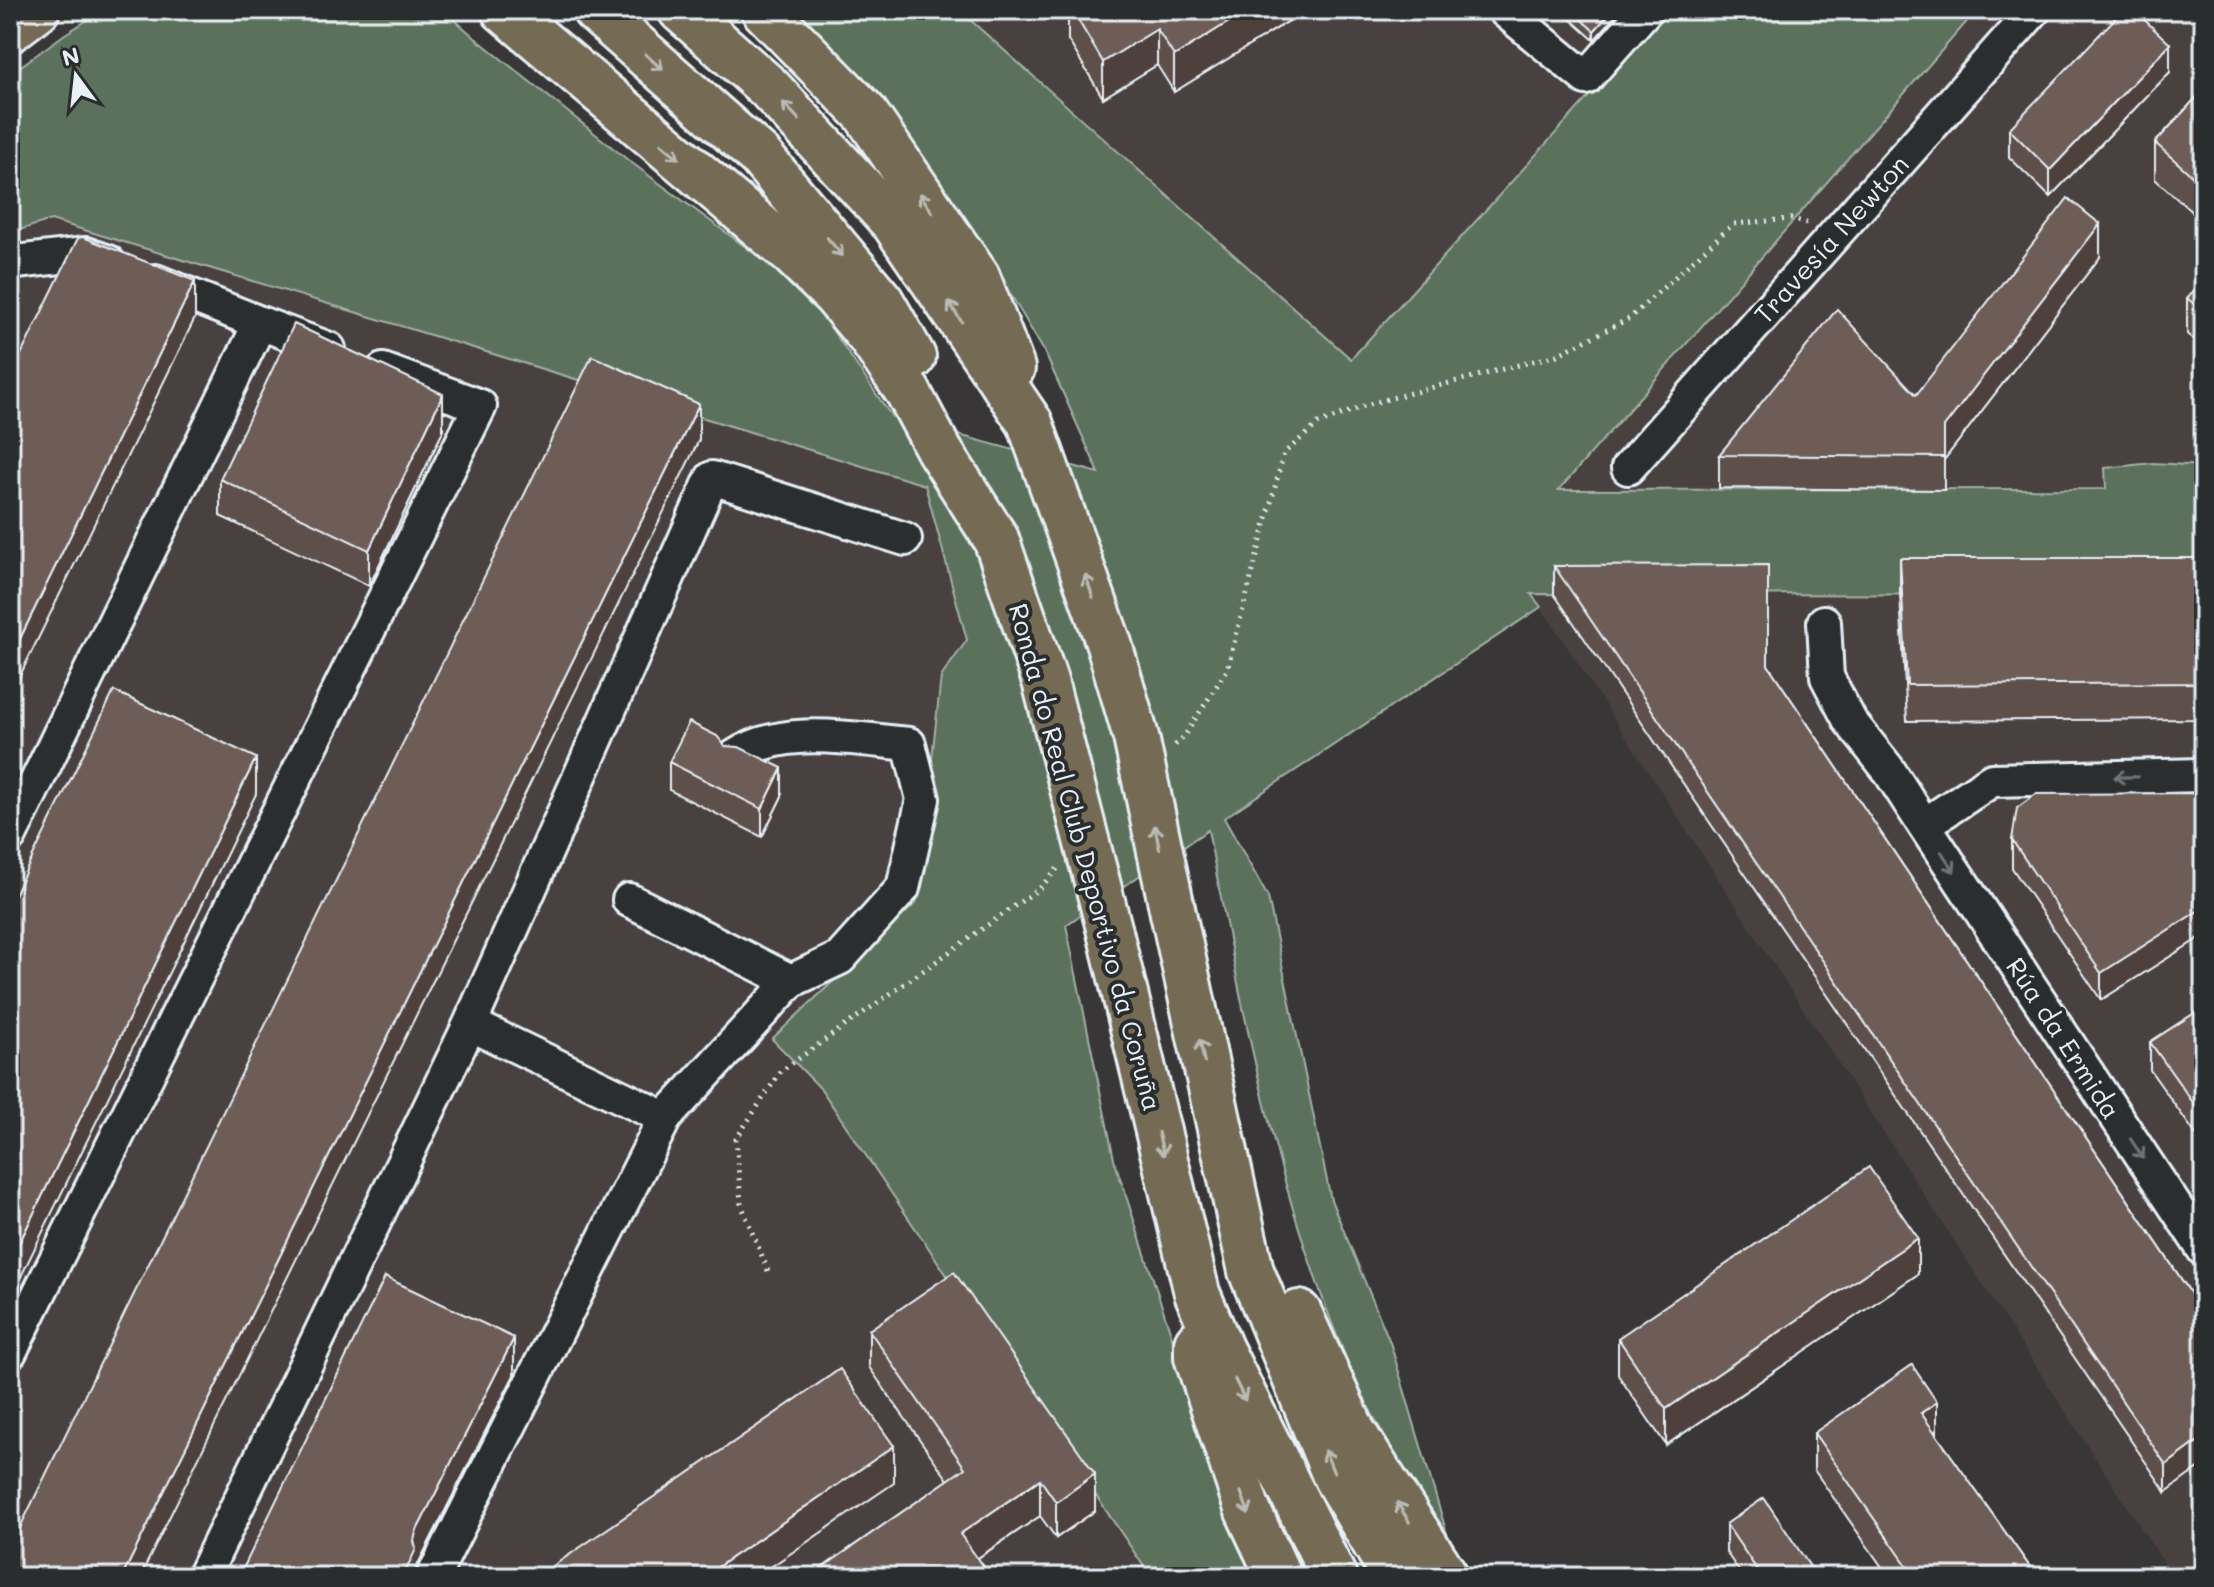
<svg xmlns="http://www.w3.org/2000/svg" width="2214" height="1587" font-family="Mali,sans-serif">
  <rect width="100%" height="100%" fill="#383636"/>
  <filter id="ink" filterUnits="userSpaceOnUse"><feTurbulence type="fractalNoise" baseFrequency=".0125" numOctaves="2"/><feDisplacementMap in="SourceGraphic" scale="16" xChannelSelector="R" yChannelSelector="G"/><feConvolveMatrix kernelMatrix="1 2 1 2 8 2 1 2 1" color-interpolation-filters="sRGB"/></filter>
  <g filter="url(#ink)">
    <path fill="#484140" d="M 959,10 L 2204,10 L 2204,1577 L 2173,1577 L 1541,607 L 1351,360 Z
      M 51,220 L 925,485 L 967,640 L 941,677 L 916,903 L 773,1040 L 821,1089 L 1151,1577 L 10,1577 L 10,233 Z"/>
    <path fill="#5c715b" stroke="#a2b1aa" stroke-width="2" d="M 104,10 L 444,10 L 474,37 L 628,160 L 782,274 L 822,315 L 892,417 L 1099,473 L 1044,351 L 992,263 L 928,164 L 874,95 L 795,10 L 959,10 L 1351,359 L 1667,10 L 1977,10 L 1559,490 L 2106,489 L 2105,468 L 2153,463 L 2204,466 L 2204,595 L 1531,594 L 1541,607 L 1224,818 L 1268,897 L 1331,1200 L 1390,1342 L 1447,1534 C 1415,1485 1381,1437 1357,1383 C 1278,1208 1244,1017 1208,830 L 1066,925 L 1114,1159 L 1225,1500 L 1257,1577 L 1151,1577 L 821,1089 L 772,1039 L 916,903 L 941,677 L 967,640 L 925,485 L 51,220 L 10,233 L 10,74 L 65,34 Z"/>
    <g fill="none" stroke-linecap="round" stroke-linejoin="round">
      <g stroke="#e8f1f8" stroke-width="38">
        <path id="minor" d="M 1504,10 L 1586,78 L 1646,10
          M 10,266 L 16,262 L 86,254 L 108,262
          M 155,281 L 260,323
          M 1628,468 L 2034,10
          M 1824,622 L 1827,677 L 1850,721 L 1888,769 L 1924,825
          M 2204,775 L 1992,780 L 1924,825 L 2204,1250
          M 10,836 L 260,323 L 329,349
          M 629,900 L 791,981
          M 470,1024 L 665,1118
          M 10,1352 L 480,406 L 383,370
          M 203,1577 L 470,1024 L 712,478 L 905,539
          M 433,1577 L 665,1118 L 791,981 L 840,958 L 903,888 L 923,799 L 909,744 C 853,739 783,724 734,757"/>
      </g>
      <g stroke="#e8f1f8" stroke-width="46">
        <path id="major" d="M 10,32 L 39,10"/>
      </g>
      <g stroke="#e8f1f8" stroke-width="50">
        <path id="highway" d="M 504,10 L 794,255 L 835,295 L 870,337 L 908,392 L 939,450 L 996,539
          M 595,10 L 760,156 L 881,301 L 913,357
          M 681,10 L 769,88 L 894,223 L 1030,423
          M 764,10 L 865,113 L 977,277 L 1012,368
          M 1173,913 L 1251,1271 L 1336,1478 L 1395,1577
          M 1110,932 L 1197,1293 L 1220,1348 L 1334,1577
          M 1299,1313 L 1353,1432 L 1446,1577
          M 1197,1343 L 1197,1357 L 1248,1511 L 1279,1577"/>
      </g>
      <path stroke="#e8f1f8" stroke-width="5" stroke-dasharray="2 6" stroke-linecap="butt" d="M 1175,745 L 1187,732 L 1227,670 L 1284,453 L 1318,424 L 1369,404 L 1557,355 L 1630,318 L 1733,224 L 1791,219 L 1807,223
        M 768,1271 L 741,1204 L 736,1139 L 781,1071 L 1040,888 L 1058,868"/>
      <use href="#minor" stroke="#2a2d2e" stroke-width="32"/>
      <use href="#major" stroke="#756b52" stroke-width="40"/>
      <use href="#highway" stroke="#756b52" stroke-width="44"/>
      <g stroke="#e8f1f8" stroke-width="50" stroke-linecap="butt">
        <path id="highway-bridge" d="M 1030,423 L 1109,644 L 1136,737 L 1173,913
          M 996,539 L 1045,681 L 1110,932"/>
      </g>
      <use href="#highway-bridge" stroke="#756b52" stroke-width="44"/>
    </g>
    <path fill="#5f4f4b" stroke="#e8f1f8" stroke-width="2" d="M 1068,10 L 1305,10 L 1305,11 L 1174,92 L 1157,65 L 1103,98 L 1068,40 Z
      M 1560,10 L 1621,10 L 1594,40 Z
      M 2193,10 L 2204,10 L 2204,19 Z
      M 2170,72 L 2050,197 L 2009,157 L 2009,129 Z
      M 2204,89 L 2204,223 L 2155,179 L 2155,143 Z
      M 2100,257 L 1944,460 L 1944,490 L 1719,488 L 1719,455 L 1916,395 Z
      M 2204,279 L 2204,349 L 2187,334 L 2187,298 Z
      M 443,431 L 369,586 L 220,516 L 220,479 Z
      M 1900,558 L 2204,558 L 2204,719 L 1907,721 L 1900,595 Z
      M 1554,566 L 1768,665 L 2204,1313 L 2166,1492 L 1554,594 Z
      M 725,746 L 782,796 L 762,837 L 669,790 L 669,762 Z
      M 2204,793 L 2204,935 L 2101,1000 L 2012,868 L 2012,840 Z
      M 2204,1007 L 2204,1146 L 2150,1070 L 2150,1042 Z
      M 1918,1274 L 1666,1445 L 1618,1375 L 1618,1338 Z
      M 869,1330 L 1095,1511 L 1056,1538 L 1040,1516 L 978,1558 L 991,1577 L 819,1577 L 819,1570 L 948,1480 L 869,1367 Z
      M 1814,1433 L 1937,1436 L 2037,1577 L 1889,1577 L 1814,1470 Z
      M 1726,1524 L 1817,1577 L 1743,1577 L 1726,1552 Z"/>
    <path fill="#4d403d" stroke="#e8f1f8" stroke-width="2" d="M 1248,10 L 1305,11 L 1174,92 L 1174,56 Z
      M 1613,10 L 1621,10 L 1594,40 L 1594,31 Z
      M 1157,29 L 1157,65 L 1103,98 L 1103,62 Z
      M 2170,44 L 2170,72 L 2050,197 L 2050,170 Z
      M 2100,224 L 2100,257 L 1944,460 L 1944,427 Z
      M 195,281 L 195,318 L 10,696 L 10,659 Z
      M 443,394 L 443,431 L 369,586 L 369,550 Z
      M 699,404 L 699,440 L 140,1577 L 122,1577 Z
      M 256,758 L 256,794 L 10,1299 L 10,1262 Z
      M 782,768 L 782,796 L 762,837 L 762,809 Z
      M 2204,907 L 2204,935 L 2101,1000 L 2101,973 Z
      M 1918,1238 L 1918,1274 L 1666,1445 L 1666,1409 Z
      M 514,1338 L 514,1375 L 416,1568 L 416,1577 L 403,1577 L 416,1532 Z
      M 1937,1402 L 1937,1438 L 1921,1413 Z
      M 2204,1437 L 2204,1464 L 2166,1492 L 2166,1465 Z
      M 894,1446 L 894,1483 L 756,1577 L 703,1577 Z
      M 1095,1474 L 1095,1511 L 1056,1538 L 1056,1502 Z
      M 1040,1479 L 1040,1516 L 960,1570 L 960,1534 Z"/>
    <path fill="#6e5c57" stroke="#e8f1f8" stroke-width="2" d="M 1072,10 L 1248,10 L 1174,56 L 1157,29 L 1103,62 Z
      M 1571,10 L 1613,10 L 1594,31 Z
      M 2123,10 L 2134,10 L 2170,44 L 2050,170 L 2009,129 Z
      M 2204,89 L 2204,186 L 2155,143 Z
      M 2068,198 L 2100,224 L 1944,427 L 1944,457 L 1719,455 L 1837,309 L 1916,395 Z
      M 83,237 L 195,281 L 10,659 L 10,377 L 78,238 Z
      M 2204,279 L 2204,313 L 2187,298 Z
      M 294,324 L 443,394 L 369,550 L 220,479 Z
      M 592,356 L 699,404 L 122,1577 L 10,1577 L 10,1548 Z
      M 1900,558 L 2204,558 L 2204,683 L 1907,685 Z
      M 1768,565 L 1768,665 L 2204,1313 L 2204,1437 L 2166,1465 L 1554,566 Z
      M 114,691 L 256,758 L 10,1262 L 10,903 Z
      M 689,722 L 717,736 L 725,746 L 739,747 L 782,768 L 762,809 L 669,762 Z
      M 2204,793 L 2204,907 L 2101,973 L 2012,840 L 2017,808 L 2036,794 Z
      M 2204,1007 L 2204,1118 L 2150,1042 Z
      M 1869,1167 L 1918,1238 L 1666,1409 L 1618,1338 Z
      M 954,1272 L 1095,1474 L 1056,1502 L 1040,1479 L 960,1534 L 991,1577 L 824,1577 L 819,1570 L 965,1468 L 869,1330 Z
      M 385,1277 L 514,1338 L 416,1532 L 414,1541 L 416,1549 L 403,1577 L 239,1577 Z
      M 1912,1365 L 1937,1402 L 1921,1413 L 2037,1577 L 1915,1577 L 1814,1433 Z
      M 840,1369 L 894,1446 L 703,1577 L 537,1577 Z
      M 1764,1498 L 1817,1577 L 1762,1577 L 1726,1524 Z"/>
    <defs><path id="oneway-shaft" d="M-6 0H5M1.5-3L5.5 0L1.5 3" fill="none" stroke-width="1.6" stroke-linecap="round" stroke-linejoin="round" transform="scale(2)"/></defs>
    <g stroke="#babbb6">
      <use href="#oneway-shaft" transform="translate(654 62) rotate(42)"/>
      <use href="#oneway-shaft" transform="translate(791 111) rotate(-133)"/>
      <use href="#oneway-shaft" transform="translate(670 151) rotate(40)"/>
      <use href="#oneway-shaft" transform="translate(926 203) rotate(-124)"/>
      <use href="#oneway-shaft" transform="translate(835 247) rotate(50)"/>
      <use href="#oneway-shaft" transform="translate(955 312) rotate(-124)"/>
      <use href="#oneway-shaft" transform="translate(1089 586) rotate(-109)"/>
      <use href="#oneway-shaft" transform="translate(1157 837) rotate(-102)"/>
      <use href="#oneway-shaft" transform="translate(1202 1051) rotate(-102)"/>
      <use href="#oneway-shaft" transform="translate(1161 1144) rotate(76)"/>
      <use href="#oneway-shaft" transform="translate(1240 1390) rotate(64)"/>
      <use href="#oneway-shaft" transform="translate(1329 1461) rotate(-112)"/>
      <use href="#oneway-shaft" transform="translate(1245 1503) rotate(70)"/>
      <use href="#oneway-shaft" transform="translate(1403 1512) rotate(-122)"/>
    </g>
    <g stroke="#6c7275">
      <use href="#oneway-shaft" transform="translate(2126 777) rotate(179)"/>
      <use href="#oneway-shaft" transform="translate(1948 862) rotate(57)"/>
      <use href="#oneway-shaft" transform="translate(2137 1149) rotate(57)"/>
    </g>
  </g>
  <g text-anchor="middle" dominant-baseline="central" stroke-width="8" stroke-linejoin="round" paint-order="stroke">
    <g font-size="26" fill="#e8f1f8" stroke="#2a2d2e">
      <text transform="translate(1831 239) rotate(-48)">Travesía Newton</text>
      <text transform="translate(1086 857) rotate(75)">Ronda do Real Club Deportivo da Coruña</text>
      <text transform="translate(2064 1038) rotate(57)">Rúa da Ermida</text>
    </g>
  </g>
  <rect width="2214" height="1587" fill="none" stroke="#2a2d2e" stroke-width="40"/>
  <rect x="20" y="20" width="2174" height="1547" fill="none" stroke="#e8f1f8" stroke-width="3" filter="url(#ink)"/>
  <g transform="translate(76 76) rotate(345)" stroke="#2a2d2e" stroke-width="6" paint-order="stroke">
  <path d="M0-6L14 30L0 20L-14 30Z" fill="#e8f1f8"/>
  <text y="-12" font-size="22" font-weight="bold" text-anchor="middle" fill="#e8f1f8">N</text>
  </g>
</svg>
